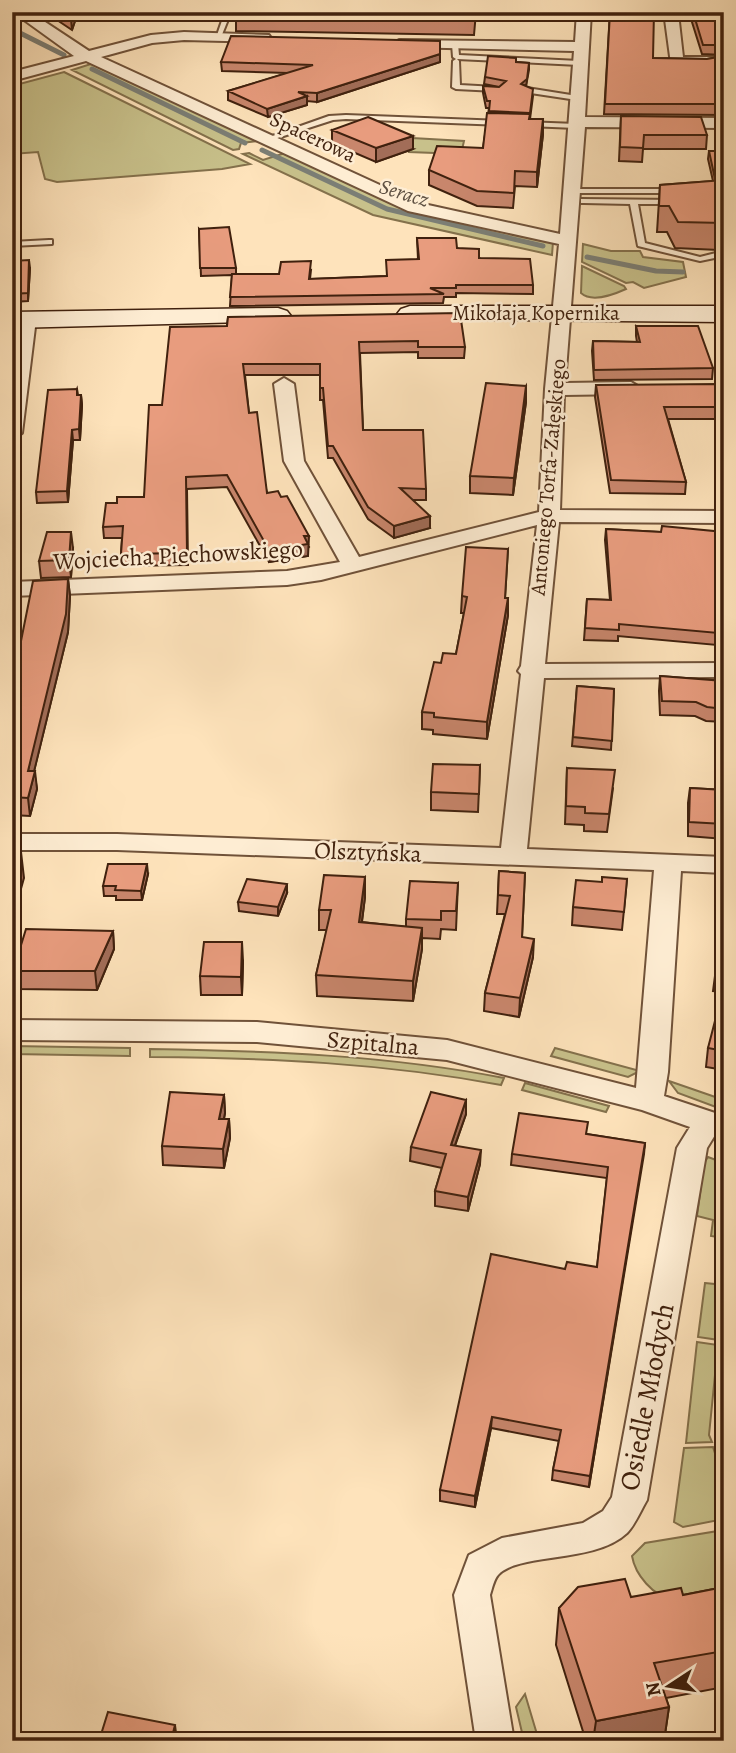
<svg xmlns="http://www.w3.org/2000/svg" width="736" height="1753" font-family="Alegreya,serif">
  <rect width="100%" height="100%" fill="#fee3bb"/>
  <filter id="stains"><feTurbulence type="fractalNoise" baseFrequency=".00286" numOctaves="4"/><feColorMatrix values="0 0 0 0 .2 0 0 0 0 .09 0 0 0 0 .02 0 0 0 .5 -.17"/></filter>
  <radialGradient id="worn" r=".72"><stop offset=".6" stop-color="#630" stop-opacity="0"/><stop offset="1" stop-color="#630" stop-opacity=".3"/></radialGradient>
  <path fill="#c8c18b" stroke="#84714c" stroke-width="2" d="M 97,62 L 259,141 L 241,143 L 239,149 L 233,150 L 72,70 Z
    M 64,72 L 250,164 L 222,169 L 57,182 L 45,179 L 38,152 L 12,154 L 12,86 Z
    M 412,138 L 464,141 L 461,154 L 409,152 Z
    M 249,153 L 263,160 L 285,153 L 396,202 L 553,242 L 552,255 L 373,215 L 243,154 Z
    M 583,244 L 611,251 L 640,251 L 643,257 L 683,262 L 686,277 L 644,288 L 633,282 L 626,283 L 582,262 Z
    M 582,266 L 624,286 L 626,289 C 615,294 592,303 581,293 Z
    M 12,1046 L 130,1048 L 130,1056 L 12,1054 Z
    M 555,1048 L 640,1071 L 628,1077 L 551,1056 Z
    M 150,1049 C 270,1051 386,1055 504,1078 L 501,1085 C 383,1063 270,1058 150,1057 Z
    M 669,1081 L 724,1100 L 724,1110 L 678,1093 Z
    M 525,1083 L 609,1106 L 606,1112 L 522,1090 Z
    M 708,1157 L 724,1163 L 724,1238 L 711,1236 L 713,1220 L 697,1216 L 704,1163 Z
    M 705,1283 L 724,1285 L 719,1340 L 698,1337 Z
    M 697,1342 L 718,1345 L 709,1435 L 712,1442 L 686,1443 Z
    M 713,1447 L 724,1482 L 724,1519 L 683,1527 L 674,1522 L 684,1448 Z
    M 724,1530 L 724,1590 C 709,1592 688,1601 673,1599 C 653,1597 635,1574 632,1556 L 645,1543 Z
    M 525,1694 L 539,1741 L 524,1741 L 516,1707 Z"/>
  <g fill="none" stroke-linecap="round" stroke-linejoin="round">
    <path stroke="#7b7e75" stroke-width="5" d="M 12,29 L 64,55
      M 92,69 L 245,143
      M 262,150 L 387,209 L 543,246
      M 587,257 L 656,271 L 683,272"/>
    <g stroke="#705239" stroke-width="4">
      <path id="lane" d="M 225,12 L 231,12 L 221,37 L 216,38 Z
        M 455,42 L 458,44 L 459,55 L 579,61 L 582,63 L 579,65 L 457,59 L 459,61 L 460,85 L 496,87 L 500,89 L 496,91 L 456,89 L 452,87 L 453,61 L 456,59 L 453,57 L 452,44 Z
        M 527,88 L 577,96 L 581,98 L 577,100 L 524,92 L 523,90 Z
        M 346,115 L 503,121 L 507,123 L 503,125 L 346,119 L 333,120 L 268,141 L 264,139 L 329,116 Z
        M 525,122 L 576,124 L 580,126 L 576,128 L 528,126 L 524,124 Z
        M 570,189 L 673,189 L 677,191 L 673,193 L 570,193 Z
        M 581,199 L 677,200 L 678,202 L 674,204 L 638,204 L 645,243 L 700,257 L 724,251 L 724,256 L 700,261 L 638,246 L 630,204 L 584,203 L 581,203 Z
        M 49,240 L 52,240 L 52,244 L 12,246 L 12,242 Z"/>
    </g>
    <g stroke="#705239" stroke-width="4">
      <path id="street" d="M 13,12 L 30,12 L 89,51 L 151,35 L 184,32 L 269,35 L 271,38 L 264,42 L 184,40 L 152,43 L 101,57 L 419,203 L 560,234 L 574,51 L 404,47 L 399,46 L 399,40 L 575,42 L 577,12 L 591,12 L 585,117 L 724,118 L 724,128 L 585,127 L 565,383 L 631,382 L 641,388 L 631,394 L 564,395 L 560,510 L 724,511 L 724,523 L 559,522 L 545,664 L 724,663 L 724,677 L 544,678 L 527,849 L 724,857 L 724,873 L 681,871 L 668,1072 L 664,1096 L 724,1116 L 724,1137 L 715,1135 L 707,1148 L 647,1500 C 641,1510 635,1525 627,1533 C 594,1564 519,1552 498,1575 C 494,1579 492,1589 490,1595 L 514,1741 L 476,1741 L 454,1595 L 469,1555 L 502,1538 L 583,1523 L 603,1511 L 612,1497 L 677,1148 L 690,1127 L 642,1110 L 447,1060 L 257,1042 L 12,1040 L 12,1020 L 257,1022 L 447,1040 L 636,1088 L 654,870 L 117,850 L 12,850 L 12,834 L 117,834 L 501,848 L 521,674 L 518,671 L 521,666 L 537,525 L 321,580 L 287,585 L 12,596 L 12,582 L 287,571 L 340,562 L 284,461 L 274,384 L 284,378 L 294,384 L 304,461 L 359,557 L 539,512 L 545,389 L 559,244 L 408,211 L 86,61 L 12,81 L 12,72 L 74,56 Z
        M 664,12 L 678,13 L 683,57 L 724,57 L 724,65 L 671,64 Z
        M 27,313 L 36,319 L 22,433 L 12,439 L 12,359 L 18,319 Z"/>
    </g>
    <g stroke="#40210e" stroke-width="3">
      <path id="secondary" d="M 410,306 L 724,306 L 724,322 L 401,319 L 397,314 L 401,309 Z
        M 278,308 L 287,311 L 291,316 L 287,321 L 12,328 L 12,312 Z"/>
    </g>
    <use href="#lane" fill="#feedd3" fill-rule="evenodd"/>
    <use href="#street" fill="#feedd3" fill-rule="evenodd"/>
    <use href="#secondary" fill="#feedd3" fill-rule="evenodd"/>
  </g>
  <path fill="#c8866c" stroke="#40210e" stroke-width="2" d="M 48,12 L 78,12 L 72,30 L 48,14 Z
    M 476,12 L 474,35 L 236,31 L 236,16 Z
    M 610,12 L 653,58 L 707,59 L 724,56 L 724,115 L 604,114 Z
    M 692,12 L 724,12 L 724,55 L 702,54 L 691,19 Z
    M 440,41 L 440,62 L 317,102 L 307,101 L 307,105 L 268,117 L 228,100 L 228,91 L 288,73 L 222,71 L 221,62 Z
    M 516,62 L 529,63 L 526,86 L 533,96 L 530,119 L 543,134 L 537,187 L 515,186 L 513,208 L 477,206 L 429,185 L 429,170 L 483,148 L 489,108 L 486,108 L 483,93 L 483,86 L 499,87 L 484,84 L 485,77 Z
    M 621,116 L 707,135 L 706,149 L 643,149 L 642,162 L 619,161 Z
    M 332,130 L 413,149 L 376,162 L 332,143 Z
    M 709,151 L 724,151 L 724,237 L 722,249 L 719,250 L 675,248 L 667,232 L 657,232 L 660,185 L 713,181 L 708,159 Z
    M 199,229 L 236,268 L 236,274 L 279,274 L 311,270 L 310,279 L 387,276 L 418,259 L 417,238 L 457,248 L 479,258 L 533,285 L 533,294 L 456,293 L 456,297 L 444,297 L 443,303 L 230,306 L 232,275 L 201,276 Z
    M 12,261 L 30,268 L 28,301 L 12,302 Z
    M 228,317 L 465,347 L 464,358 L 418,358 L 418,352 L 360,353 L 363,430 L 426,489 L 426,500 L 413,500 L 430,528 L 394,538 L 368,519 L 333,458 L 328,458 L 323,400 L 320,400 L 320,375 L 245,375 L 249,413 L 267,493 L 309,547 L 308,548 L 308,556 L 269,562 L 227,487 L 187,489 L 188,565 L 122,566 L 121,554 L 122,538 L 104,538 L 103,527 L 117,503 L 144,497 L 162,405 L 227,326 Z
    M 636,326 L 713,368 L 712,379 L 594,380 L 592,351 L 593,341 L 637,342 L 636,336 Z
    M 596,385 L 724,398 L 724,419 L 668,419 L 686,482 L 685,494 L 610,493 L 595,397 Z
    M 526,386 L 526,402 L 513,495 L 470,493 L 470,476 Z
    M 77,389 L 78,395 L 81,395 L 82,405 L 80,440 L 73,440 L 68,502 L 37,503 L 36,492 Z
    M 606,529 L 661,532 L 724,532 L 724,585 L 717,645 L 618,636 L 618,641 L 584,640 L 587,599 L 610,600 L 605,540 Z
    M 73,548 L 71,577 L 41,578 L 39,561 Z
    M 508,549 L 505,598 L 508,598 L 508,615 L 487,739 L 433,734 L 433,730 L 422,729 L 422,712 L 441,663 L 456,654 L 464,613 L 461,613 L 462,596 Z
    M 68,579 L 70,596 L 68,632 L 34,771 L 37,789 L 30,816 L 12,815 L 12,676 L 14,676 Z
    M 660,676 L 724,681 L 724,722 L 706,721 L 695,716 L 660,715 L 659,691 Z
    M 577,686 L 614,689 L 611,750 L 572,746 Z
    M 480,765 L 478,812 L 431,810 L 431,792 Z
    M 567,768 L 613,788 L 607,832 L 584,831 L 584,825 L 565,824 Z
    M 690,788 L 724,790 L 724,839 L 688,836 L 688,803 Z
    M 499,871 L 525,873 L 522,937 L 533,957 L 519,1017 L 484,1011 L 485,993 L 505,914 L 497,914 Z
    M 148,874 L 142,900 L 116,900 L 116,896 L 104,896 L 103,886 Z
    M 365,877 L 365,897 L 362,922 L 406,927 L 406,919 L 458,883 L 456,930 L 441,929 L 440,939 L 422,938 L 422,949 L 413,1001 L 317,996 L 316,975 L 327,930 L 319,930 L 319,910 Z
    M 627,879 L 622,930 L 572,925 L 573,907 L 602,882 Z
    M 287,893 L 278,916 L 239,911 L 238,902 Z
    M 724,908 L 724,992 L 713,991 Z
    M 113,931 L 114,949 L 97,990 L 16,989 L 13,971 Z
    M 243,961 L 242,995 L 201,995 L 200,976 Z
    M 724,1019 L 724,1070 L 706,1067 L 708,1048 Z
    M 224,1095 L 225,1113 L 224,1119 L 229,1119 L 230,1138 L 224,1168 L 163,1165 L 162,1146 Z
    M 466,1100 L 466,1114 L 455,1146 L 480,1164 L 468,1211 L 435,1206 L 435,1191 L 442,1168 L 410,1161 L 411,1147 Z
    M 587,1134 L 645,1143 L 589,1487 L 552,1480 L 553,1470 L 559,1441 L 491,1428 L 475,1507 L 440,1501 L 440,1490 L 565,1269 L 597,1267 L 607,1178 L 511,1165 L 512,1154 Z
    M 724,1587 L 724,1687 L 666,1698 L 669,1707 L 664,1741 L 586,1741 L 556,1645 L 559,1608 L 631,1597 L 683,1595 Z"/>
  <path fill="#a26d58" stroke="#40210e" stroke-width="2" d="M 73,12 L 78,12 L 72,30 L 71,19 Z
    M 440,54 L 440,62 L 317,102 L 317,93 Z
    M 529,63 L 529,70 L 526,86 L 521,84 Z
    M 307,96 L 307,105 L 268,117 L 267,109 Z
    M 543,119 L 543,134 L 537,187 L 537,172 Z
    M 413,136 L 413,149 L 376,162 L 376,148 Z
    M 724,223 L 722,249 L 719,250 L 721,224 Z
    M 29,260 L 30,268 L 28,301 L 28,293 Z
    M 526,386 L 526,402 L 513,495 L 514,478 Z
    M 81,395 L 82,405 L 80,440 L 79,429 Z
    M 72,430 L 73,440 L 68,502 L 67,491 Z
    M 430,516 L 430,528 L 394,538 L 394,526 Z
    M 71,532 L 73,548 L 71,577 L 69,560 Z
    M 304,536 L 309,536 L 308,556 L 269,562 L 269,550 Z
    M 68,579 L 70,596 L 68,632 L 30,788 L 28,771 Z
    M 508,598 L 508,615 L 487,739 L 487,722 Z
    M 35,771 L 37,789 L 30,816 L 28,798 Z
    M 21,852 L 24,878 L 12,921 L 12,884 Z
    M 147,864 L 148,874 L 142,900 L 141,891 Z
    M 365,877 L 365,897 L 359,943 L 359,922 Z
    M 287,884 L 287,893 L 278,916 L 278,907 Z
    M 422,928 L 422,949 L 413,1001 L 413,981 Z
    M 113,931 L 114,949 L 97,990 L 95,971 Z
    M 534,939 L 533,957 L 519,1017 L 520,998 Z
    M 242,942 L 243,961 L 242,995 L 241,977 Z
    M 224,1095 L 225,1113 L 220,1138 L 219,1119 Z
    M 466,1100 L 466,1114 L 450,1159 L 451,1145 Z
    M 229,1119 L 230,1138 L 224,1168 L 223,1149 Z
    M 645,1143 L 644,1154 L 589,1487 L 590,1476 Z
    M 481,1150 L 480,1164 L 468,1211 L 468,1197 Z
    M 492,1417 L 491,1428 L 475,1507 L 475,1496 Z
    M 669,1707 L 664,1741 L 593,1741 L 596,1721 Z
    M 175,1725 L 177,1741 L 171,1741 Z"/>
  <path fill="#e89c7e" stroke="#40210e" stroke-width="2" d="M 61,12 L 73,12 L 71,19 Z
    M 237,12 L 475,12 L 475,20 L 236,16 Z
    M 610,12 L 654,12 L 653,58 L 707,59 L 724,56 L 724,104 L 605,104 Z
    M 693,12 L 724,12 L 724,45 L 703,45 Z
    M 231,36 L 440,41 L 440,54 L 317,93 L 298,92 L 307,96 L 267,109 L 228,91 L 313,65 L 221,62 Z
    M 488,56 L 516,58 L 516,62 L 529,63 L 527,79 L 521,84 L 533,89 L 530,113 L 489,111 L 490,101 L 487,101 L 483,86 L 499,87 L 506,81 L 485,77 Z
    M 487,113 L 530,114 L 529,119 L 543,119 L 537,172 L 515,171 L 514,193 L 477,191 L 429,170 L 437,146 L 483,148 Z
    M 621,116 L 701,117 L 707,135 L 644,135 L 643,148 L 620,147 Z
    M 368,117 L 413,136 L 376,148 L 332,130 Z
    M 709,151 L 724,151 L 724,179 L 715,179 Z
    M 724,180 L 724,223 L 678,222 L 669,206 L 659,206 L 660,185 Z
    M 229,227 L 236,268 L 200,268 L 199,229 Z
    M 417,238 L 456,238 L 457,248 L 479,249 L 479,258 L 530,259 L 533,285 L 456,285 L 456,288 L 430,288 L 444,294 L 230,297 L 232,274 L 279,274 L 281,262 L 311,261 L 309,279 L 387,276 L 386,260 L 419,259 Z
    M 29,260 L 28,293 L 12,294 L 12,261 Z
    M 460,313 L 465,347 L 418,347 L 418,341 L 359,342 L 363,430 L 423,430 L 426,489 L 400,488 L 430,516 L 394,526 L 368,507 L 333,446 L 328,446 L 323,388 L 320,388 L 320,364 L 243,364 L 249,413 L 257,412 L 267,493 L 278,491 L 281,497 L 287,496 L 309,536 L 304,536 L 308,544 L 269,550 L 227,475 L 186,477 L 187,553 L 121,554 L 123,526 L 103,527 L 106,503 L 117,503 L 117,497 L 144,497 L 149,405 L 162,405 L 170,327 L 227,326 L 228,317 Z
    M 636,326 L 698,326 L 713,368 L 594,370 L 593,341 L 640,342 Z
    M 486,383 L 526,386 L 514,478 L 470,476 Z
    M 719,384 L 724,398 L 724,407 L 664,407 L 686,482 L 611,480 L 596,385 Z
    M 77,389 L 77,395 L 81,395 L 79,429 L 72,430 L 67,491 L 36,492 L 48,390 Z
    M 662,526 L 724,532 L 724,578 L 718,633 L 619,624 L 619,630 L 585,628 L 587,599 L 611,600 L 606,529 L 661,532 Z
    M 47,532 L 71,532 L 69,560 L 39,561 Z
    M 466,547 L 508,549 L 505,598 L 508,598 L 487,722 L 434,717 L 434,713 L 422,712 L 434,662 L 441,663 L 443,653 L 456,654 L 467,597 L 462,596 Z
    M 68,579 L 66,614 L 28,771 L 35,771 L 28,798 L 12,797 L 12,676 L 14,676 L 33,581 Z
    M 660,676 L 724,681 L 724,709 L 707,707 L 696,702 L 662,701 Z
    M 577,686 L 614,689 L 612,741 L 573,737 Z
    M 433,764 L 480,765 L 479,794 L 431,792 Z
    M 567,768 L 615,770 L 609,814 L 585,813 L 585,807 L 566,806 Z
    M 690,788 L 724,790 L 724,824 L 689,822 Z
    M 12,852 L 21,852 L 12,884 Z
    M 108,864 L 147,864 L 141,891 L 115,890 L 116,886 L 103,886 Z
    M 499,871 L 525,873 L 522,937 L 534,939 L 520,998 L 485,993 L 510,896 L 498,895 Z
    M 324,875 L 365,877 L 359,922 L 422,928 L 413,981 L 316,975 L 331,910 L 319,910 Z
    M 602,877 L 627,879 L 624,912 L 573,907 L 576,880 L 602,882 Z
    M 247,879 L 287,884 L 278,907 L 238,902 Z
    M 410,881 L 458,883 L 456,911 L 441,911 L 441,920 L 406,919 Z
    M 724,908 L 724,973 L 716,972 Z
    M 26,929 L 113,931 L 95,971 L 13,971 Z
    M 204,942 L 242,942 L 241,977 L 200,976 Z
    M 716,1017 L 724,1019 L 724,1051 L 708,1048 Z
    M 170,1092 L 224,1095 L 219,1119 L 229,1119 L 223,1149 L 162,1146 Z
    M 431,1092 L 466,1100 L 451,1145 L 481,1150 L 468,1197 L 435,1191 L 446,1154 L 411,1147 Z
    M 519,1113 L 588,1122 L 586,1134 L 645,1143 L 590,1476 L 553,1470 L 561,1430 L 492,1417 L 475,1496 L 440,1490 L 491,1254 L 565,1269 L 567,1262 L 597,1267 L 608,1167 L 512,1154 Z
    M 625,1579 L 631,1597 L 681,1588 L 683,1595 L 724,1587 L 724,1651 L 654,1663 L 669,1707 L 596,1721 L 559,1608 L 578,1587 Z
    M 108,1712 L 175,1725 L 171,1741 L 99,1741 Z"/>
  <g text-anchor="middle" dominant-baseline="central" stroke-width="5" stroke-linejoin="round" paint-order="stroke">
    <g font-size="21" fill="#40210e" stroke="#feedd3">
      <text transform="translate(313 137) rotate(25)">Spacerowa</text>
      <text x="536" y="313">Mikołaja Kopernika</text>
      <text transform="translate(548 477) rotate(-85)">Antoniego Torfa-Załęskiego</text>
    </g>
    <g font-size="21" font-style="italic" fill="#5e5042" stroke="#feedd3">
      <text transform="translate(404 193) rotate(17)">Seracz</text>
    </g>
    <g font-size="24" fill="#40210e" stroke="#feedd3">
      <text transform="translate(178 555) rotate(-3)">Wojciecha Piechowskiego</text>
      <text transform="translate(368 852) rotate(2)">Olsztyńska</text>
      <text transform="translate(373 1043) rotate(5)">Szpitalna</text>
    </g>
    <g font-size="28" fill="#40210e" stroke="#feedd3">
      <text transform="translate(647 1397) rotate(-79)">Osiedle Młodych</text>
    </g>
  </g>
  <rect width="736" height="1753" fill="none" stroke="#fee3bb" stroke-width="42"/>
  <rect x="14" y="14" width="708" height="1725" fill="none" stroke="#40210e" stroke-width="3.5"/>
  <rect x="21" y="21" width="694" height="1711" fill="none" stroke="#40210e" stroke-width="2"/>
  <g transform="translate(669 1686) rotate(258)" stroke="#feedd3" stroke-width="5" paint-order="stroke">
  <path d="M0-5L12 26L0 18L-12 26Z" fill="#40210e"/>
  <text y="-10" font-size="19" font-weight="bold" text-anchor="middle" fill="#40210e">N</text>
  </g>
  <rect width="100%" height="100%" filter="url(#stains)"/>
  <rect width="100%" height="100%" fill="url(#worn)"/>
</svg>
